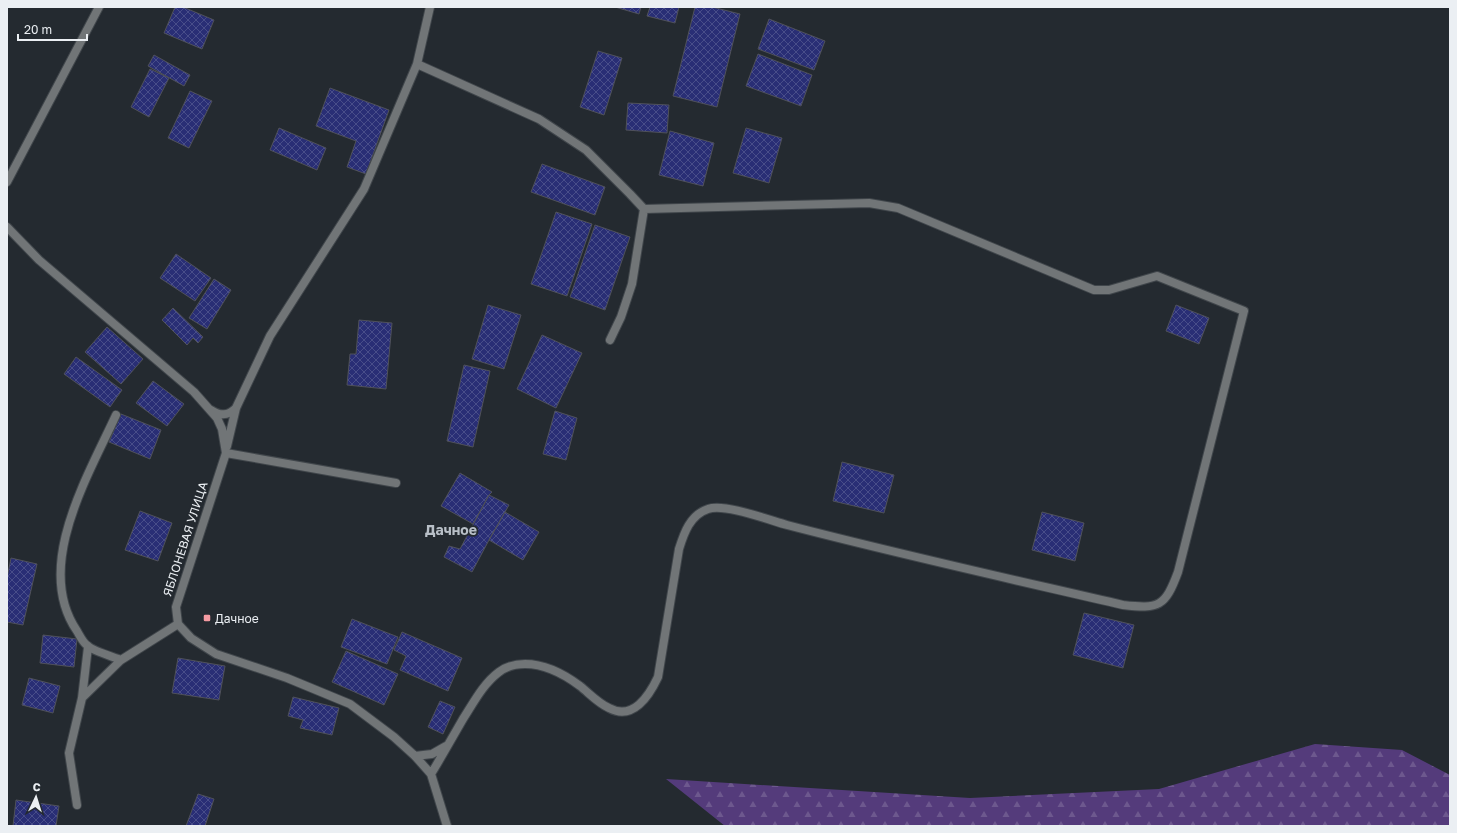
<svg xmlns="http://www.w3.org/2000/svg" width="1457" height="833" font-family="'Golos Text',sans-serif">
  <defs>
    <pattern id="forest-firs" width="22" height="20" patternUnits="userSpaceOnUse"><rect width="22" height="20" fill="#543b7b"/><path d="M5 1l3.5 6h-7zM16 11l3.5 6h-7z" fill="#6d588e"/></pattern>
    <pattern id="building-cross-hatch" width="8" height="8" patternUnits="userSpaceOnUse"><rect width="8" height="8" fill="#292e75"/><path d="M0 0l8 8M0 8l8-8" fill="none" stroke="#484d89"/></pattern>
  </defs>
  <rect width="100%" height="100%" fill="#242a30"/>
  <path fill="url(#forest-firs)" d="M 1315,744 L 1402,750 L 1450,775 L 1450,826 L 725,826 L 666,779 L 970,798 L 1159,789 Z"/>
  <path fill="url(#building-cross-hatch)" stroke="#4f515a" d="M 175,7 L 183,7 L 214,20 L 202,49 L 164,33 Z
    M 615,7 L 641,7 L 639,14 Z
    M 650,7 L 679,7 L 675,23 L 647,16 Z
    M 695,7 L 712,7 L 740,14 L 717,107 L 673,96 Z
    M 769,19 L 825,41 L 814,70 L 758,49 Z
    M 598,51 L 622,58 L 604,115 L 580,107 Z
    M 758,54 L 812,75 L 801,106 L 746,86 Z
    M 154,55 L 190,75 L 184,86 L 148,66 Z
    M 150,69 L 169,78 L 149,117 L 131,107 Z
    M 330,88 L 389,110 L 366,174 L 347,167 L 356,141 L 316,126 Z
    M 190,91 L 212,101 L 189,148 L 168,138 Z
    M 628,103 L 669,105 L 667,133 L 626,130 Z
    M 279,128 L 326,148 L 317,170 L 270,150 Z
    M 746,128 L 782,138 L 769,183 L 733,173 Z
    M 670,131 L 714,143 L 703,186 L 659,175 Z
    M 542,164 L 605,187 L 595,215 L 531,192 Z
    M 556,212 L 592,224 L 567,296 L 531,284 Z
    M 595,225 L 630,237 L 605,310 L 570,297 Z
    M 176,254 L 211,278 L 195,301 L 160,278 Z
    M 214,279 L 231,290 L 207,329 L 189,318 Z
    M 488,305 L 521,315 L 504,369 L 472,359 Z
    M 1176,305 L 1209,318 L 1199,344 L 1166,331 Z
    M 173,308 L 203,337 L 198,343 L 193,338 L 187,345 L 162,320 Z
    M 359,320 L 392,323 L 386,389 L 347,385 L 350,354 L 356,354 Z
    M 107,327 L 143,359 L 121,384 L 85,352 Z
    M 542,335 L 582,353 L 556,408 L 517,389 Z
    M 76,357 L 122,390 L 110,407 L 64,374 Z
    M 464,365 L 490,371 L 473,447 L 447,441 Z
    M 153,381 L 184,404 L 167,426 L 136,403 Z
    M 555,411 L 577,418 L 566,460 L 543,454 Z
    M 121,414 L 161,430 L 150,459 L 109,442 Z
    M 842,462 L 894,475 L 884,513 L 833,501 Z
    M 460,473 L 492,492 L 489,495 L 473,524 L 441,506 Z
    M 489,495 L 509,505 L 489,540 L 472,572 L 444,557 L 449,546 L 460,549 Z
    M 140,511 L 172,523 L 158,561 L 125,550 Z
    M 505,512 L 539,532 L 523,560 L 489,540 Z
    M 1042,512 L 1084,523 L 1075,561 L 1032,550 Z
    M 11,558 L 37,564 L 23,625 L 7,622 L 7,578 Z
    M 1084,613 L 1134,625 L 1123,668 L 1073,655 Z
    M 352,619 L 398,637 L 387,664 L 341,647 Z
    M 402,632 L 462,658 L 448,691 L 400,670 L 406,656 L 394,650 Z
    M 43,635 L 77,639 L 74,667 L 40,663 Z
    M 346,651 L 398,674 L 384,705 L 332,682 Z
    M 178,658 L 225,666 L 219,700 L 172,693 Z
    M 29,678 L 60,686 L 53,713 L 22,705 Z
    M 293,697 L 339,708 L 332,735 L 300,728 L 303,720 L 288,716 Z
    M 440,701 L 455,707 L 443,734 L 428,727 Z
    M 198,794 L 214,799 L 205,826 L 186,826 Z
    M 16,800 L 59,806 L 56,826 L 13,826 Z"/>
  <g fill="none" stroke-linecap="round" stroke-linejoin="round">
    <g stroke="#40464b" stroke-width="10">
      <path id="service" d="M 226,453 L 396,483"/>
    </g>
    <g stroke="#40464b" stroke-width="10">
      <path id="minor" d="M 417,64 L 539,119 L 586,150 L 630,194 L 644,209 L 632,284 L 621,317 L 610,340
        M 7,182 L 99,7
        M 7,227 L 39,260 L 194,392 L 217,418 L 222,429 L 226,453 L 176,607 L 178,624 L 191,638 L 216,654 L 287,678 L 350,704 L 394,737 L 415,756 L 431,774 L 447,826
        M 211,410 C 220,416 228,416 236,408
        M 116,415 C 88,476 33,567 77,631 C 80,636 83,643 88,646 C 93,651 114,657 121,660
        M 227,446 L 236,408 L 270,336 L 364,189 L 417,64 L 430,7
        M 82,698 L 88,647
        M 415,756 L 432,754 L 446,746
        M 431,774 C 442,756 452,738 463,719 C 474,702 483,684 499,672 C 507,666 516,664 525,664 C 546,664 564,674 580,686 C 590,694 598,703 609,708 C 633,721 649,696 658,677 L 679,549 C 684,533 690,515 708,509 C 724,503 769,520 787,525 C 898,554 1011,579 1123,605 C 1159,609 1165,607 1178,572 L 1244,311 L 1157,276 L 1109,290 L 1094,290 L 898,208 L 869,203 L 644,209
        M 77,805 L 69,753 L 82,698 L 121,660 L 178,624"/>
    </g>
    <use href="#service" stroke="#717577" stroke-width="8"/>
    <use href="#minor" stroke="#717577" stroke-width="8"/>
  </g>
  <rect fill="#f49aa1" stroke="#242a30" stroke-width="1.5" x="203" y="614" width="8" height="8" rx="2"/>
  <g text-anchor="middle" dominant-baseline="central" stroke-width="3.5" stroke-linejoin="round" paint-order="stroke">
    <g font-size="12" fill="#ebeff3" stroke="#242a30">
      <text transform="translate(185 539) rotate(-72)">ЯБЛОНЕВАЯ УЛИЦА</text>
    </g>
    <g font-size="12" fill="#ebeff3" stroke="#242a30" text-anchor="start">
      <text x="215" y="618">Дачное</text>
    </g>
    <g font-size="14" font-weight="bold" fill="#b8bfc7" stroke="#242a30">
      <text x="451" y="529">Дачное</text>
    </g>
  </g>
  <rect width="1457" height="833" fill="none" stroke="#ebeff3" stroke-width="16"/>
  <g transform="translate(36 797) rotate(4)" stroke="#242a30" stroke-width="3" paint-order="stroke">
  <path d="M0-3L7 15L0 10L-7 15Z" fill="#ebeff3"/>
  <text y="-6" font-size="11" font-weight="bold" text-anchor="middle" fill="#ebeff3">С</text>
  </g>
  <path d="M18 34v6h69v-6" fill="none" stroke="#ebeff3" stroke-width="2"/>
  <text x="24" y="34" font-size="12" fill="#ebeff3" stroke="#242a30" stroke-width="3" paint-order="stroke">20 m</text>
</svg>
